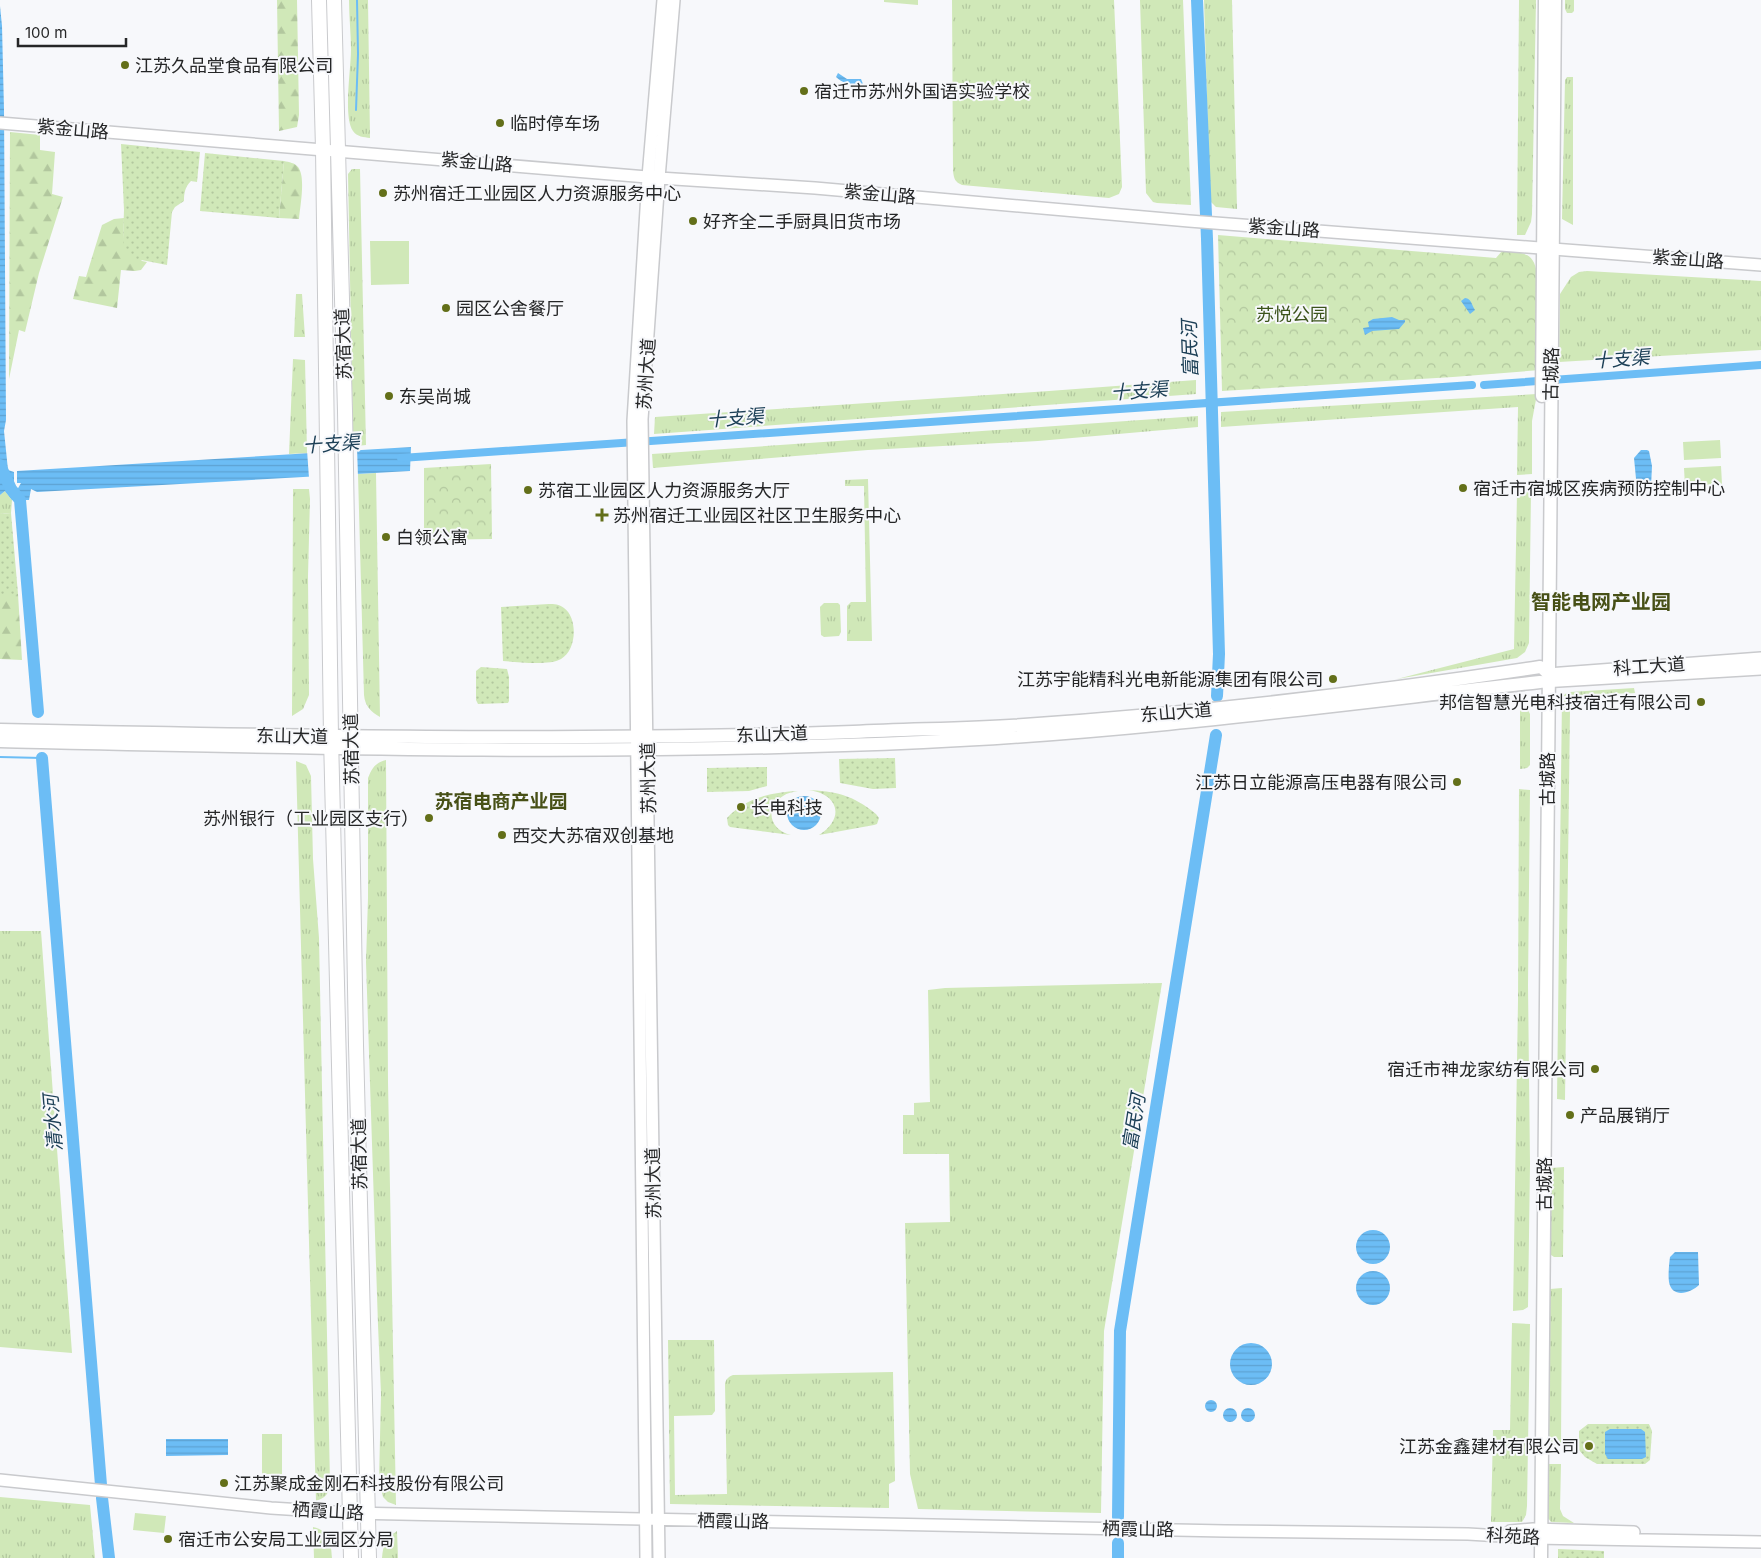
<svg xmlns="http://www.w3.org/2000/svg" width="1761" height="1558" font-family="Inter,'Noto Sans SC',sans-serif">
  <defs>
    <pattern id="grass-tufts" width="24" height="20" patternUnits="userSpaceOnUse" patternTransform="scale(1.25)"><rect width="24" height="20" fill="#d0e8b8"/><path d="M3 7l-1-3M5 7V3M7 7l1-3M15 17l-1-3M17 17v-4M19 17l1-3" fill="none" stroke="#b2c79e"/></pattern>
    <pattern id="forest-firs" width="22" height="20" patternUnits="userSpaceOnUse" patternTransform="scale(1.25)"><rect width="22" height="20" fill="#d0e8b8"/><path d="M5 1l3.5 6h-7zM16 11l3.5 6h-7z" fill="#b2c79e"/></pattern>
    <pattern id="park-crowns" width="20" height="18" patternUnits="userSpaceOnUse" patternTransform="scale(1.25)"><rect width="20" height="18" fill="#d0e8b8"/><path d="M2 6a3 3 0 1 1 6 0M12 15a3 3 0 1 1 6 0" fill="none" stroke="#b2c79e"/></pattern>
    <pattern id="garden-dots" width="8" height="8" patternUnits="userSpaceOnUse" patternTransform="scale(1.25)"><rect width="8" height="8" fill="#d0e8b8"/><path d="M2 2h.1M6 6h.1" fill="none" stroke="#b2c79e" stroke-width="1.8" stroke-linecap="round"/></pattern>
    <pattern id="water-rules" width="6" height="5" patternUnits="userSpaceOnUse" patternTransform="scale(1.25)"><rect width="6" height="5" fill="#6cbdf5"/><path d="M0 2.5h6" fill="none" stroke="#5da2d2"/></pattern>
  </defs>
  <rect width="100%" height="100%" fill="#f7f8fb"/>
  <path fill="url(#grass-tufts)" d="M 349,0 L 368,0 L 370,138 C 364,137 357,137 353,131 C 343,117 351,69 351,50 C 351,34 349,17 349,0 Z
    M 952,0 L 1114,0 L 1122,187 L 1119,194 L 1109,198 L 962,185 C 955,182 954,179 953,171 Z
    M 1140,0 L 1183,0 L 1191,205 L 1157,203 L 1153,202 L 1146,193 Z
    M 1204,0 L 1232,0 L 1237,209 L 1216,207 L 1210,201 Z
    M 1519,0 L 1536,0 L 1532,214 L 1531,222 L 1525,235 L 1517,235 Z
    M 1565,0 L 1574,0 L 1574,11 L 1572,13 L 1567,13 L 1565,9 Z
    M 1567,77 L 1573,77 L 1573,225 L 1562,219 L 1565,80 Z
    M 352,169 L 360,169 L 366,445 L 357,446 L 357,436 L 353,436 L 348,174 Z
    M 1587,271 L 1761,281 L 1761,350 L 1559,362 L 1560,294 L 1571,277 L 1579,272 Z
    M 296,294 L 302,294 L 305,337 L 294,337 Z
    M 293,359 L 305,360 L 307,453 L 289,454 Z
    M 1196,380 L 1196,394 L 654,434 L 655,417 L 1049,391 Z
    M 1537,394 L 1532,421 L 1532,474 L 1517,475 L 1518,407 L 1221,427 L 1221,412 Z
    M 1198,416 L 1198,427 L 1038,441 L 868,450 L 653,468 L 652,454 Z
    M 376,473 L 380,717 C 371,712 365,706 364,695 L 358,474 Z
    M 868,479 L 872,641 L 847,641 L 847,606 L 851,602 L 866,602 L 864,486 L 845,486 L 845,480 Z
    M 293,489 L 309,489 L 310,499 L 308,576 L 309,695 L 303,709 L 292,716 Z
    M 5,491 L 12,500 L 11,513 L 0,514 L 0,495 Z
    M 1531,492 L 1529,643 L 1525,652 L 1517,658 L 1397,679 L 1514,649 L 1517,493 Z
    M 824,603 L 838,603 L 840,605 L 841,632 L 839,636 L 824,637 L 821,635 L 820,607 Z
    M 1634,688 L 1635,693 C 1620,694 1589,692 1577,700 C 1573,702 1572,706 1570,710 L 1565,1100 L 1557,1099 L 1562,698 L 1565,694 L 1570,692 Z
    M 1520,703 L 1526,706 L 1530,714 L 1530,765 L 1527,768 L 1520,769 Z
    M 386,760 L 388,1082 L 396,1505 L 388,1502 L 383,1497 L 379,1481 L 381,1394 L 378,1325 L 366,962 L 368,898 L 368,778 C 372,768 375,763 386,760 Z
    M 296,761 L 306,765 L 311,776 L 313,859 L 319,938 L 330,1484 C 329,1494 325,1498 316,1501 Z
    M 1519,789 L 1530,790 L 1528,985 L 1530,1164 L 1528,1307 L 1523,1310 L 1513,1311 L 1518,1001 Z
    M 0,931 L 41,931 L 72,1353 L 0,1347 Z
    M 1162,983 L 1104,1331 L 1101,1513 L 918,1509 L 910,1474 L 905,1223 L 950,1222 L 949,1154 L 903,1154 L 903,1115 L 914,1115 L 914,1103 L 930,1102 L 928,990 L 945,988 Z
    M 1564,1167 L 1563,1257 L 1554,1257 L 1551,1255 L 1550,1248 L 1551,1168 Z
    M 1562,1288 L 1561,1447 L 1552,1444 L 1549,1441 L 1550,1289 Z
    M 1512,1323 L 1530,1324 L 1527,1506 L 1526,1515 L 1522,1522 L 1491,1522 L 1493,1430 L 1510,1430 Z
    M 668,1340 L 714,1340 L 715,1411 L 712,1415 L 674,1416 L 675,1495 L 727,1494 L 725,1384 C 726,1379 728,1377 733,1375 L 893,1372 L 895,1478 L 895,1481 L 889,1484 L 889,1508 L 670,1504 Z
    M 1548,1464 L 1561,1464 L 1560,1509 L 1563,1516 L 1574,1523 L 1551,1522 L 1548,1518 Z
    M 0,1497 L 90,1505 L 95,1558 L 0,1558 Z
    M 313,1527 C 330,1531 331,1543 332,1558 L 314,1558 Z
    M 397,1531 L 398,1558 L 382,1558 C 383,1545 386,1538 397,1531 Z"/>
  <path fill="url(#forest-firs)" d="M 277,0 L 297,0 L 299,115 L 297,127 L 279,131 Z
    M 10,132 L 40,135 L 40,150 L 55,152 L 52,194 L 63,197 L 39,273 L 25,332 L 19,330 L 9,379 Z
    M 284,161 C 289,162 295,163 298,167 C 306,177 300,206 299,219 L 279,218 Z
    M 124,218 L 123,239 L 142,261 L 147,262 L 141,270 L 135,271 L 121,270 L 117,308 L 73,299 L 79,276 L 86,277 L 102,225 L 114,219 Z
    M 0,594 L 18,594 L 22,660 L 0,659 Z"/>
  <path fill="url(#park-crowns)" d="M 1218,235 L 1496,258 L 1502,251 C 1522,253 1534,251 1537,274 L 1540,370 L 1453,377 L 1222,391 Z
    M 491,464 L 492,539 L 424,540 L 424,468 Z"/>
  <path fill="url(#garden-dots)" d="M 121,144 L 200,152 L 197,182 L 191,181 C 185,187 184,193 184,201 L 175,207 L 172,212 L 167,265 L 131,258 L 124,248 L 123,239 L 124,210 Z
    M 205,153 L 284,161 L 279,218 L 200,211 Z
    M 11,513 L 18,594 L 0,594 L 0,514 Z
    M 549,604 C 554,604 559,604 564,608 C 578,618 577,650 561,659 C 549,666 517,662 503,661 L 501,607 Z
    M 481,667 L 507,669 L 509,677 L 509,701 L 508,703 L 478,704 L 476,700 L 476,671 Z
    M 895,758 L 896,788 L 873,789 L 840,783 L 839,759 Z
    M 767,767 L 767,786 L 749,791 L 707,792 L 707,768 Z
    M 806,790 C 836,791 853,795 876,814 L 879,818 L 877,824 L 874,825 L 819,835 C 847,817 837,792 806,790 Z
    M 798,791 C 793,792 787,793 783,796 C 763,808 771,831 791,835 L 730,827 L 728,825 L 727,818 C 745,798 772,792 798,791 Z
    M 1588,1424 L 1649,1424 L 1652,1431 L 1650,1460 L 1645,1464 L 1597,1464 L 1585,1457 L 1579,1450 L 1579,1431 Z
    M 1558,1549 L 1604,1551 L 1604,1558 L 1558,1558 Z"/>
  <path fill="#d0e8b8" d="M 884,0 L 918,0 L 918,5 L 884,2 Z
    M 370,241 L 409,241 L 409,284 L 371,285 Z
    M 1720,440 L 1721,458 L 1684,460 L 1683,442 Z
    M 1721,466 L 1722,484 L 1685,486 L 1684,468 Z
    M 262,1434 L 282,1434 L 282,1474 L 262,1474 Z
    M 135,1513 L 166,1516 L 164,1533 L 133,1530 Z"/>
  <path fill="url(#water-rules)" d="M 0,6 L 2,26 L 4,110 L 6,420 L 4,431 L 8,470 L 14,472 L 14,483 L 11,484 L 17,490 L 21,483 L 17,483 L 17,471 L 411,447 L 410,471 L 37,492 L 31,489 L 29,500 L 12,500 L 5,491 L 0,495 Z
    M 838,73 L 847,79 L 861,79 L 863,84 L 861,90 C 851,94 853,89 847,84 C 844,82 840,81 836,77 Z
    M 1465,298 C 1472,299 1471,304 1475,310 L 1470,314 L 1461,301 Z
    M 1392,317 L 1399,320 L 1405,320 L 1405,322 L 1399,329 L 1372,331 L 1365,335 L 1363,328 L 1369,327 L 1368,322 L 1373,319 Z
    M 1641,450 L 1647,450 L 1649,451 L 1652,466 L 1651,487 L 1643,491 L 1637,489 L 1634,458 Z
    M787 813a17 17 0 1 1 34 0a17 17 0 1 1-34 0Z
    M1356 1247a17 17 0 1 1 34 0a17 17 0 1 1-34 0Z
    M 1675,1252 L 1698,1252 L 1699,1285 C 1691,1293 1672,1299 1669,1282 C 1668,1275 1669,1265 1670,1257 Z
    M1356 1288a17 17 0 1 1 34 0a17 17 0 1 1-34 0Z
    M1230 1364a21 21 0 1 1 42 0a21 21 0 1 1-42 0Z
    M1205 1406a6 6 0 1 1 12 0a6 6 0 1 1-12 0Z
    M1241 1415a7 7 0 1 1 14 0a7 7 0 1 1-14 0Z
    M1223 1415a7 7 0 1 1 14 0a7 7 0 1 1-14 0Z
    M 1610,1429 L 1641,1429 L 1645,1432 L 1646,1457 L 1642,1459 L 1608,1459 L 1605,1454 L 1605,1432 Z
    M 166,1439 L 228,1439 L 228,1455 L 166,1456 Z"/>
  <path fill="#f7f8fb" d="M 357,447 L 358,477 L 309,478 L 307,450 Z"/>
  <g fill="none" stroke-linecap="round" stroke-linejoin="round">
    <path stroke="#6cbdf5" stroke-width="2" d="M 356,110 L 358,54 L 357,0
      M 0,757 L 42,758"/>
    <path stroke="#6cbdf5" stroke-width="8" d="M 1484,385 L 1761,365
      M 401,458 L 1472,385"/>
    <path stroke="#6cbdf5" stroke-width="12" d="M 1197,0 L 1207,239 L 1219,654 L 1217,696
      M 0,465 L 11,489 L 20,500 L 38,712
      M 42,758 L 101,1485
      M 102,1498 L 109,1558
      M 1118,1517 L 1120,1331 L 1216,735
      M 1118,1558 L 1118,1543"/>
    <g stroke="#c9cacd" stroke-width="14">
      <path id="tertiary" d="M 0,123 L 659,178 L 815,188 L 1189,221 L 1761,265
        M 1543,669 L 1548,674 L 1761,658
        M 1542,682 L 1761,669
        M 0,1480 L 271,1508 L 350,1513 L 1225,1531 L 1468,1534 L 1533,1538 L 1761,1542
        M 1510,1531 L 1533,1529 L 1634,1532
        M 646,1558 L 633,421 L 648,177 L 663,0
        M 659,1558 L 642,419 L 659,178 L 674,0"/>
    </g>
    <g stroke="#c9cacd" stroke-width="15">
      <path id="secondary" d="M 1542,396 L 1545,0
        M 0,730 C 284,736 569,742 853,732 C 910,729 967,729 1024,725 C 1197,713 1369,693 1540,667
        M 0,741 C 308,748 615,756 923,742 C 1129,733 1335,705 1540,682
        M 1541,1558 L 1555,0"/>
    </g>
    <g stroke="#c9cacd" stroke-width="16">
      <path id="primary" d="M 319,0 L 323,149 L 331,737 L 351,1558
        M 334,0 L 345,411 L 356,1045 L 369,1558"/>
    </g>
    <use href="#tertiary" stroke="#fff" stroke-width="11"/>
    <use href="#secondary" stroke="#fff" stroke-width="12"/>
    <use href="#primary" stroke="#fff" stroke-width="14"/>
  </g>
  <g fill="#636f19" stroke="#f7f8fb" stroke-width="2">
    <circle cx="125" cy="65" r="5"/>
    <circle cx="804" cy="91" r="5"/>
    <circle cx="500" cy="123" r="5"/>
    <circle cx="383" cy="193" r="5"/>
    <circle cx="693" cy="221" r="5"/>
    <circle cx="446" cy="308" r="5"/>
    <circle cx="389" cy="396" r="5"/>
    <circle cx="1463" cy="488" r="5"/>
    <circle cx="528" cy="490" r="5"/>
    <path d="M599.5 507.5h5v5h5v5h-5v5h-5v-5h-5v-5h5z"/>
    <circle cx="386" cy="537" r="5"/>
    <circle cx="1333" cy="679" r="5"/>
    <circle cx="1701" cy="702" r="5"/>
    <circle cx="1457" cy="782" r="5"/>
    <circle cx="741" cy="807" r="5"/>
    <circle cx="429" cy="818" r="5"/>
    <circle cx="502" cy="835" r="5"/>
    <circle cx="1595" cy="1069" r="5"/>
    <circle cx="1570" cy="1115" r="5"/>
    <circle cx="1589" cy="1446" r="5"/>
    <circle cx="224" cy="1483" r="5"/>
    <circle cx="168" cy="1539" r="5"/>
  </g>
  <g text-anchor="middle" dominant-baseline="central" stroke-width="4" stroke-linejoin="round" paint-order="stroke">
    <g font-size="18" fill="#252627" stroke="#f7f8fb" text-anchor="start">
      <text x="135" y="65">江苏久品堂食品有限公司</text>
      <text x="814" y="91">宿迁市苏州外国语实验学校</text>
      <text x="510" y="123">临时停车场</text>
      <text x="393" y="193">苏州宿迁工业园区人力资源服务中心</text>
      <text x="703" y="221">好齐全二手厨具旧货市场</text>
      <text x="456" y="308">园区公舍餐厅</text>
      <text x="399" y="396">东吴尚城</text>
      <text x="1473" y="488">宿迁市宿城区疾病预防控制中心</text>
      <text x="538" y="490">苏宿工业园区人力资源服务大厅</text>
      <text x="613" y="515">苏州宿迁工业园区社区卫生服务中心</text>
      <text x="396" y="537">白领公寓</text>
      <text x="1323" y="679" text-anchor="end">江苏宇能精科光电新能源集团有限公司</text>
      <text x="1691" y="702" text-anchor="end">邦信智慧光电科技宿迁有限公司</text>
      <text x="1447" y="782" text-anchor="end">江苏日立能源高压电器有限公司</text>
      <text x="751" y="807">长电科技</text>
      <text x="419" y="818" text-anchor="end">苏州银行（工业园区支行）</text>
      <text x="512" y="835">西交大苏宿双创基地</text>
      <text x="1585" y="1069" text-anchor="end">宿迁市神龙家纺有限公司</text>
      <text x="1580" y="1115">产品展销厅</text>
      <text x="1579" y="1446" text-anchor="end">江苏金鑫建材有限公司</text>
      <text x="234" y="1483">江苏聚成金刚石科技股份有限公司</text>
      <text x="178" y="1539">宿迁市公安局工业园区分局</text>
    </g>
    <g font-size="18" fill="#252627" stroke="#f7f8fb">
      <text transform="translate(73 129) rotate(5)">紫金山路</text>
      <text transform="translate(477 162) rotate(5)">紫金山路</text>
      <text transform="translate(880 194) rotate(5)">紫金山路</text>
      <text transform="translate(1284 228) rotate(4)">紫金山路</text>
      <text transform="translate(1688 259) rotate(4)">紫金山路</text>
      <text transform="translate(343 344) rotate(-92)">苏宿大道</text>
      <text transform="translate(646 374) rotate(-86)">苏州大道</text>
      <text transform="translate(1551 374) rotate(-89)">古城路</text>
      <text transform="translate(1649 666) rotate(-4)">科工大道</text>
      <text transform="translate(1176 712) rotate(-5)">东山大道</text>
      <text transform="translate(772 734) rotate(-2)">东山大道</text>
      <text transform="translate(292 736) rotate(1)">东山大道</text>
      <text transform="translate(351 749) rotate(-91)">苏宿大道</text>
      <text transform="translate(648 778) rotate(-91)">苏州大道</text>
      <text transform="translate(1547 779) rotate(-90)">古城路</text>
      <text transform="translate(359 1154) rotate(-91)">苏宿大道</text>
      <text transform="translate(653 1183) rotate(-91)">苏州大道</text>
      <text transform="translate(1544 1184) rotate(-90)">古城路</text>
      <text transform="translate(328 1511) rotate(3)">栖霞山路</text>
      <text transform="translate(733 1521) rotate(1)">栖霞山路</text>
      <text transform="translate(1138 1529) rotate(1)">栖霞山路</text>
      <text transform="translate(1513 1536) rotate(3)">科苑路</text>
    </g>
    <g font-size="18" fill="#3b531b" stroke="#f7f8fb">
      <text x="1292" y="314">苏悦公园</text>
    </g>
    <g font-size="19" font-style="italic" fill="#1d4057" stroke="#f7f8fb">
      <text transform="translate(1190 349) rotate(-92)">富民河</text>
      <text transform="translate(1621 359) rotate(-4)">十支渠</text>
      <text transform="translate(1139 391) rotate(-4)">十支渠</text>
      <text transform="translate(735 418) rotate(-4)">十支渠</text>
      <text transform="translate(331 444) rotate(-4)">十支渠</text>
      <text transform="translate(1134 1122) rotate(-81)">富民河</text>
      <text transform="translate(53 1123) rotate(-95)">清水河</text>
    </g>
    <g font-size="19" font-weight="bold" fill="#475016" stroke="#f7f8fb">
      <text x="501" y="801">苏宿电商产业园</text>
    </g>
    <g font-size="20" font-weight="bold" fill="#475016" stroke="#f7f8fb">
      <text x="1601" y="602">智能电网产业园</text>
    </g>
  </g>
  <path d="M18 38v8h108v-8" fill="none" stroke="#252627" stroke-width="2.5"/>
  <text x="25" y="38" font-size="15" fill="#252627" stroke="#f7f8fb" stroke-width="4" paint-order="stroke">100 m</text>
</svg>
